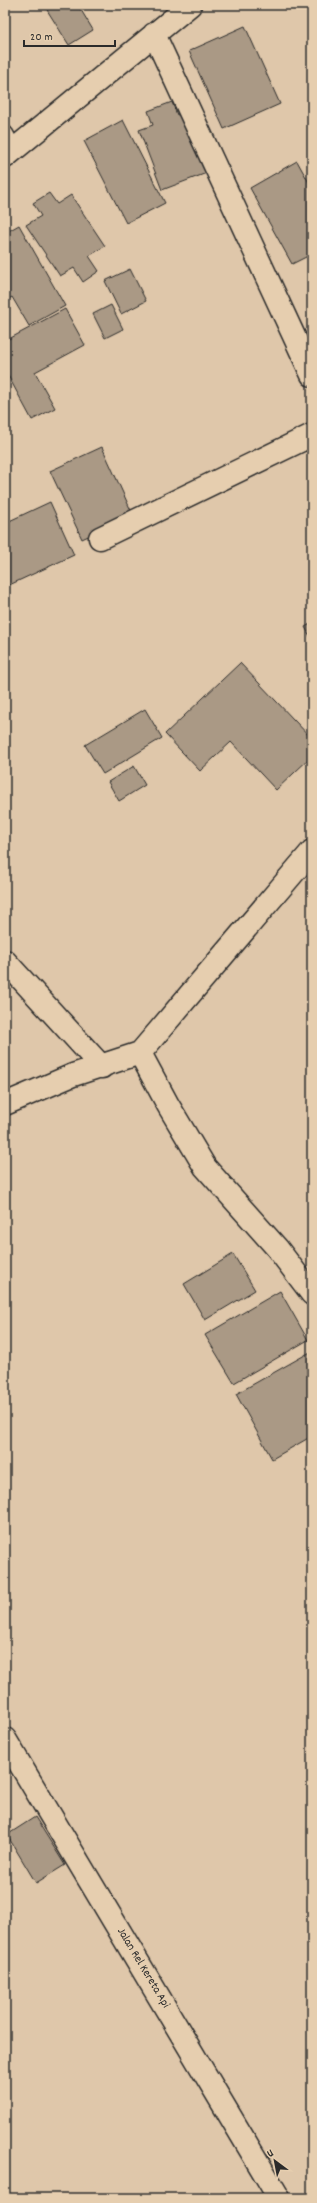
<svg xmlns="http://www.w3.org/2000/svg" width="317" height="2203" font-family="Dekko,sans-serif">
  <rect width="100%" height="100%" fill="#dfc7aa"/>
  <filter id="ink" filterUnits="userSpaceOnUse"><feTurbulence type="fractalNoise" baseFrequency=".025" numOctaves="2"/><feDisplacementMap in="SourceGraphic" scale="8" xChannelSelector="R" yChannelSelector="G"/><feConvolveMatrix kernelMatrix="1 2 1 2 8 2 1 2 1" color-interpolation-filters="sRGB"/></filter>
  <g filter="url(#ink)">
    <path fill="#aa9985" stroke="#2b2b2b" d="M 54,5 L 78,5 L 93,30 L 69,45 L 47,10 Z
      M 245,26 L 280,104 L 224,129 L 189,51 Z
      M 172,102 L 177,115 L 189,111 L 212,171 L 162,190 L 139,130 L 153,125 L 148,111 Z
      M 123,120 L 165,203 L 126,223 L 84,141 Z
      M 297,161 L 312,188 L 312,254 L 292,264 L 250,188 Z
      M 49,193 L 57,204 L 71,195 L 105,246 L 89,256 L 99,271 L 83,282 L 74,268 L 60,276 L 26,225 L 41,216 L 33,203 Z
      M 19,225 L 65,306 L 29,326 L 12,297 L 5,301 L 5,233 Z
      M 130,269 L 146,301 L 121,314 L 105,281 Z
      M 111,305 L 123,329 L 105,338 L 93,314 Z
      M 65,309 L 85,345 L 35,372 L 55,408 L 32,420 L 5,370 L 5,341 Z
      M 102,447 L 133,515 L 82,539 L 50,471 Z
      M 50,502 L 74,555 L 5,587 L 5,523 Z
      M 312,623 L 312,640 L 305,627 Z
      M 240,663 L 312,739 L 312,756 L 276,790 L 231,742 L 200,771 L 165,734 Z
      M 145,709 L 162,738 L 103,774 L 85,745 Z
      M 134,766 L 145,785 L 119,801 L 108,782 Z
      M 233,1254 L 255,1290 L 205,1320 L 184,1284 Z
      M 280,1291 L 308,1340 L 234,1383 L 205,1335 Z
      M 312,1351 L 312,1436 L 272,1459 L 236,1394 Z
      M 35,1817 L 65,1865 L 36,1883 L 7,1835 Z"/>
    <g fill="none" stroke-linecap="round" stroke-linejoin="round">
      <g stroke="#2b2b2b" stroke-width="19">
        <path id="lane" d="M 5,134 L 14,150"/>
      </g>
      <g stroke="#2b2b2b" stroke-width="25">
        <path id="street" d="M 154,34 L 312,375
          M 5,157 L 190,5
          M 100,538 L 312,435
          M 5,961 L 102,1067
          M 140,1053 L 168,1105 L 205,1167 L 277,1248 L 312,1294
          M 5,1104 L 73,1075 L 140,1053 L 312,851"/>
      </g>
      <g stroke="#2b2b2b" stroke-width="25">
        <path id="secondary" d="M 5,1739 L 279,2198"/>
      </g>
      <use href="#lane" stroke="#e6ceaf" stroke-width="16"/>
      <use href="#street" stroke="#e6ceaf" stroke-width="22"/>
      <use href="#secondary" stroke="#e6ceaf" stroke-width="22"/>
    </g>
  </g>
  <g text-anchor="middle" dominant-baseline="central" stroke-width="3" stroke-linejoin="round" paint-order="stroke">
    <g font-size="12" fill="#2b2b2b" stroke="#e6ceaf">
      <text transform="translate(143 1968) rotate(59)">Jalan Rel Kereta Api</text>
    </g>
  </g>
  <rect width="317" height="2203" fill="none" stroke="#e6ceaf" stroke-width="20"/>
  <rect x="10" y="10" width="297" height="2183" fill="none" stroke="#2b2b2b" stroke-width="1.5" filter="url(#ink)"/>
  <g transform="translate(275 2161) rotate(328)" stroke="#e6ceaf" stroke-width="3" paint-order="stroke">
  <path d="M0-3L7 15L0 10L-7 15Z" fill="#2b2b2b"/>
  <text y="-6" font-size="11" font-weight="bold" text-anchor="middle" fill="#2b2b2b">U</text>
  </g>
  <path d="M24 40v6h91v-6" fill="none" stroke="#2b2b2b" stroke-width="2"/>
  <text x="30" y="40" font-size="12" fill="#2b2b2b" stroke="#e6ceaf" stroke-width="3" paint-order="stroke">20 m</text>
</svg>
